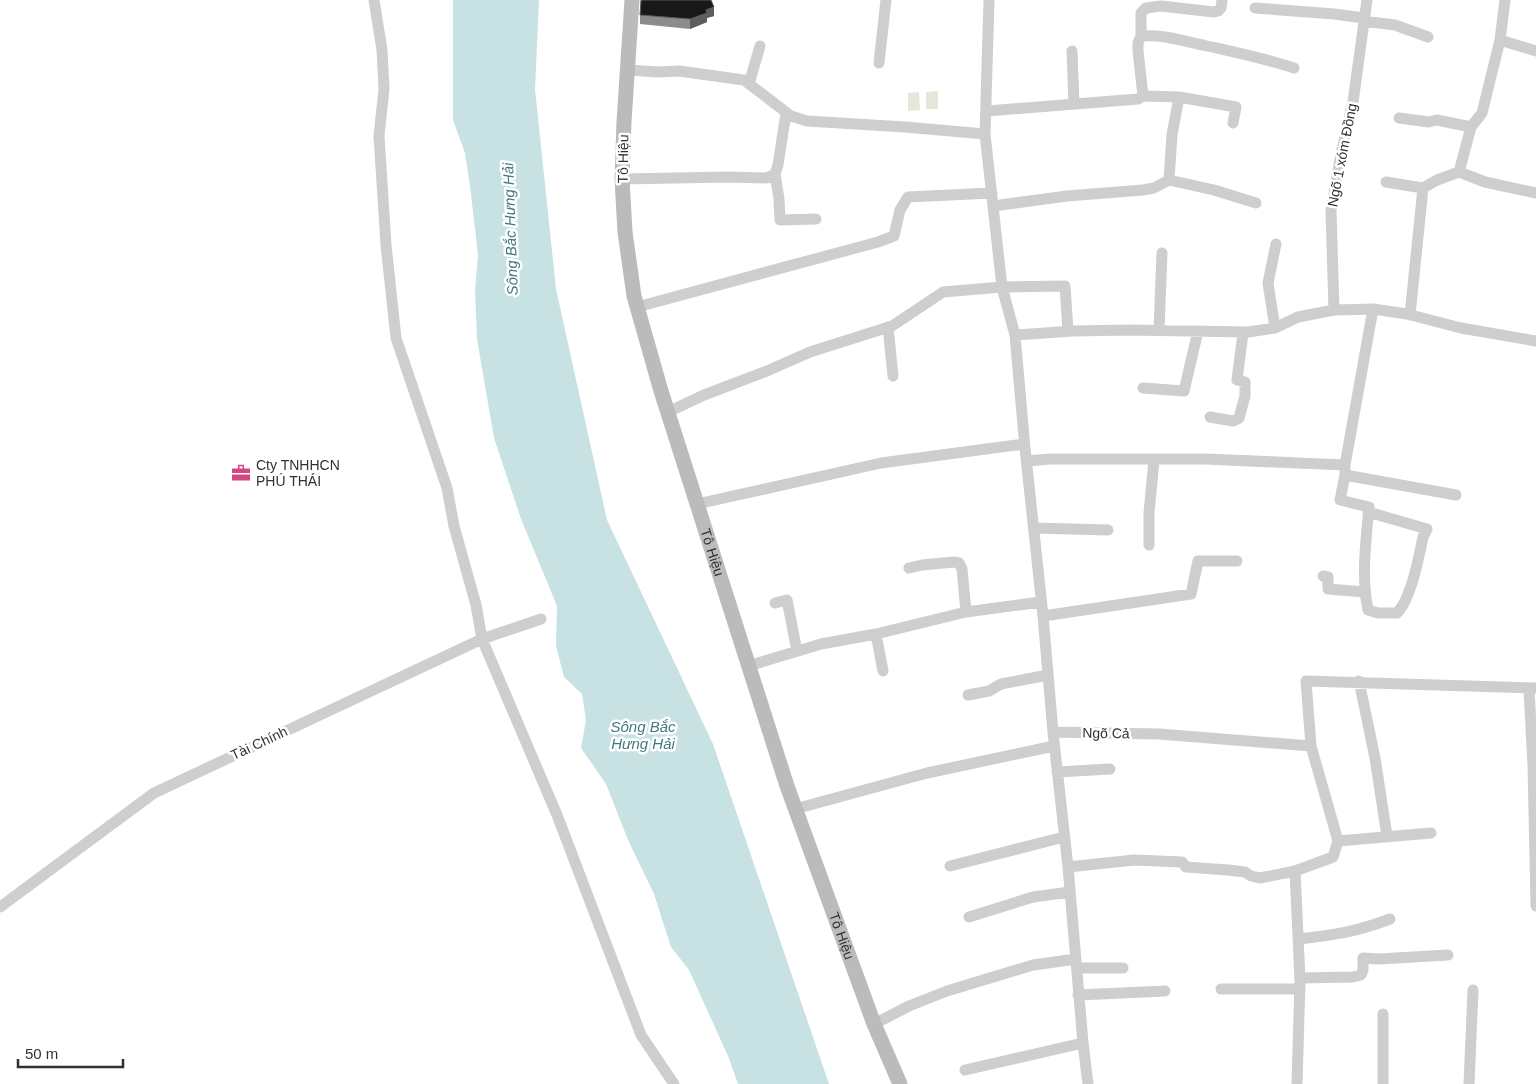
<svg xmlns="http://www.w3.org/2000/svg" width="1536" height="1084" font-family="Helvetica,sans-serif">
  <rect width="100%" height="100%" fill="#fff"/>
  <path fill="#e5e7db" d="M 938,91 L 938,109 L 926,109 L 926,92 Z
    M 919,92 L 920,110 L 908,111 L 908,93 Z"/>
  <path fill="#c8e2e4" d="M 453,0 L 539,0 L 535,89 L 556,289 L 607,520 L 713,744 L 829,1084 L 738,1084 L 728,1056 L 689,970 L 671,947 L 654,894 L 628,840 L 606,784 L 581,748 L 586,720 L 582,694 L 564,677 L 556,646 L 557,606 L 521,519 L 494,438 L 477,339 L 475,291 L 478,255 L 470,186 L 465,153 L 453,120 Z"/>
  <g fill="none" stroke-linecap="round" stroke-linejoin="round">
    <path stroke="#cecece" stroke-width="11" d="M 374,0 L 382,50 L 384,89 L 379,136 L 386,245 L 396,338 L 447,488 L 454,526 L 476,605 L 482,639 L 557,815 L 641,1035 L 674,1084
      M 989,0 L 985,134 L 1002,287 L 1015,335 L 1025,448 L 1043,616 L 1053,732 L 1068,867 L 1083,1043 L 1088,1084
      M 1255,8 L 1334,14 L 1364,18
      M 1363,21 L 1395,25 L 1428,37
      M 1141,36 L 1141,13 L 1146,8 L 1161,6 L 1214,12 L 1218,11 L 1221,8 L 1222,0
      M 1500,40 L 1505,0
      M 1072,51 L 1074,104
      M 879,63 L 886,0
      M 629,70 L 658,72 L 679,71 L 744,80 L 791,116 L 807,121 L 905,127 L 985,134
      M 749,84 L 760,46
      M 1143,96 L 1179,97 L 1236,107 L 1233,123
      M 987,111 L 1138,99 L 1143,96 L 1138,51 L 1138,43 L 1141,36 C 1162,34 1183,41 1203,45 C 1234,52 1264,58 1294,68
      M 1399,118 L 1429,122 L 1437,120 L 1471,127
      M 1459,172 L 1485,182 L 1536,193
      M 775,174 L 779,199 L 780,220 L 816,219
      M 622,179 L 728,177 L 767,178 L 775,174 L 778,165 L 786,113
      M 1169,180 L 1172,135 L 1179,97
      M 1386,182 L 1423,188
      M 993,206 L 1067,196 L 1143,190 L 1154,188 L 1169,180 L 1214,190 L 1256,203
      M 637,307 L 878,242 L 894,236 L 900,210 L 908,197 L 992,193
      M 1334,310 L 1331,211 L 1341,154 L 1353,102 L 1367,0
      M 1410,315 L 1423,188 L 1437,180 L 1459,172 L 1471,127 L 1482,113 L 1500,40 L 1536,51
      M 888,327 L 893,376
      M 1275,328 L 1268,283 L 1276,244
      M 1159,330 L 1162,253
      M 1015,335 L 1073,331 L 1129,330 L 1248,332 L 1275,328 L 1298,317 L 1334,310 L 1373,309 L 1407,314 L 1461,328 L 1536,341
      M 1143,388 L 1184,391 L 1198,331
      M 668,412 L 704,395 L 767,371 L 810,352 L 892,326 L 943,292 L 1002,287 L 1065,286 L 1068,331
      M 1210,417 L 1233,421 L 1239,418 L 1245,396 L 1245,382 L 1237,380 L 1243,333
      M 1027,461 L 1050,459 L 1205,459 L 1345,465 L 1345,475 L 1456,495
      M 1345,465 L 1373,309
      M 1345,475 L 1340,500 L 1369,507 C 1366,541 1361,577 1368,610 L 1378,613 L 1397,613 C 1411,599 1419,557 1423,537 L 1427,529 L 1368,512
      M 697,504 L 881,463 L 1024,444
      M 1034,528 L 1108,530
      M 1149,545 L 1149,513 L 1154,460
      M 909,568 L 922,565 L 954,562 L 959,563 L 962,569 L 966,612
      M 1323,576 L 1328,577 L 1328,589 L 1365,592
      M 775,603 L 787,600 L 797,651
      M 1043,616 L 1191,594 L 1198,561 L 1237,561
      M 876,634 L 883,671
      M 748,666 L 821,644 L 876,634 L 966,612 L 1041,602
      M 1359,681 L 1375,758 L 1387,836
      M 1529,689 L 1533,765 L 1536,906
      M 968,695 L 989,691 L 1001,684 L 1048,675
      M 1053,732 L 1159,734 L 1311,746
      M 1057,772 L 1110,769
      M 795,809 L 927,773 L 1054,746
      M 1338,841 L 1431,833
      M 950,866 L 1064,837
      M 1068,867 L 1134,860 L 1182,862 L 1186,867 L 1228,870 L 1245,872 L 1251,876 L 1260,878 L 1295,871 L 1333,857 L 1338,841 L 1311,746 L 1306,681 L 1536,688
      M 1295,871 L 1300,980 L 1297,1084
      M 0,907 L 154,793 L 482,639 L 541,619
      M 969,917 L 1033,897 L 1070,892
      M 1299,939 C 1334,935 1356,932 1390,919
      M 1077,968 L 1123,968
      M 1300,978 L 1353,977 L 1361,975 L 1363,970 L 1363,958 L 1379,959 L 1448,955
      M 1221,989 L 1300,989
      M 1078,995 L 1165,991
      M 1383,1014 L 1383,1084
      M 874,1024 L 909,1006 L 947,991 L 1033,965 L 1076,959
      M 965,1070 L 1083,1043
      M 1469,1084 L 1473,990"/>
    <path stroke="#bbb" stroke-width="15" id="s1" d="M 632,0 L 624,122 L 622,179 L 625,232 L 634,296 L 661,391 L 787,786 L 874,1024 L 900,1084"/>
  </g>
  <path fill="#8c8c8c" d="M 672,0 L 711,0 L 714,16 L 707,18 L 707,22 L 690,29 L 640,24 L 640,15 Z"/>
  <path fill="#5d5d5d" d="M 714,7 L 714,16 L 707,18 L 707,22 L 690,29 L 690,19 L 706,10 Z"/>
  <path fill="#181818" stroke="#5d5d5d" d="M 641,0 L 711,0 L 714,7 L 706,10 L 707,13 L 690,19 L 640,15 Z"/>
  <defs>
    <g id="office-bare" transform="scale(1.5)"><path d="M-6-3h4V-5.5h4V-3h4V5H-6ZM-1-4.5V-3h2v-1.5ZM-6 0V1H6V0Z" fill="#d2497f" stroke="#fff" stroke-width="2.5" paint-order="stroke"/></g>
  </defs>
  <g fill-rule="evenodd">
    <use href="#office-bare" x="241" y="473"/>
  </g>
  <g text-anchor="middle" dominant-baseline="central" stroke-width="5" stroke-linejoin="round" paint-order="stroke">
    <g font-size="14" fill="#313131" stroke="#fff">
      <text transform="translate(1342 155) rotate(-79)">Ngõ 1 xóm Đồng</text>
      <text transform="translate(623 159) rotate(-89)">Tô Hiệu</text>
      <text stroke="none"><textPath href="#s1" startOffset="565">Tô Hiệu</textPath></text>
      <text transform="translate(1106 733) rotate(1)">Ngõ Cả</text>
      <text transform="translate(259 743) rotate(-25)">Tài Chính</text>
      <text stroke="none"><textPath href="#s1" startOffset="970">Tô Hiệu</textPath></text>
    </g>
    <g font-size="14" fill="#313131" stroke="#fff" text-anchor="start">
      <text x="256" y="465">Cty TNHHCN<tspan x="256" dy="16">PHÚ THÁI</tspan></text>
    </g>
    <g font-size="15" font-style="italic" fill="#427a7f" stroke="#fff">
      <text transform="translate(510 229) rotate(-92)">Sông Bắc Hưng Hải</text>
      <text x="643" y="726">Sông Bắc<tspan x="643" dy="17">Hưng Hải</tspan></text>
    </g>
  </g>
  <path d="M18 1059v8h105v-8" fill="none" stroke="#313131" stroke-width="2.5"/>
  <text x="25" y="1059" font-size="15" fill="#313131" stroke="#ffffff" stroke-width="4" paint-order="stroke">50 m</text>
</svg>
